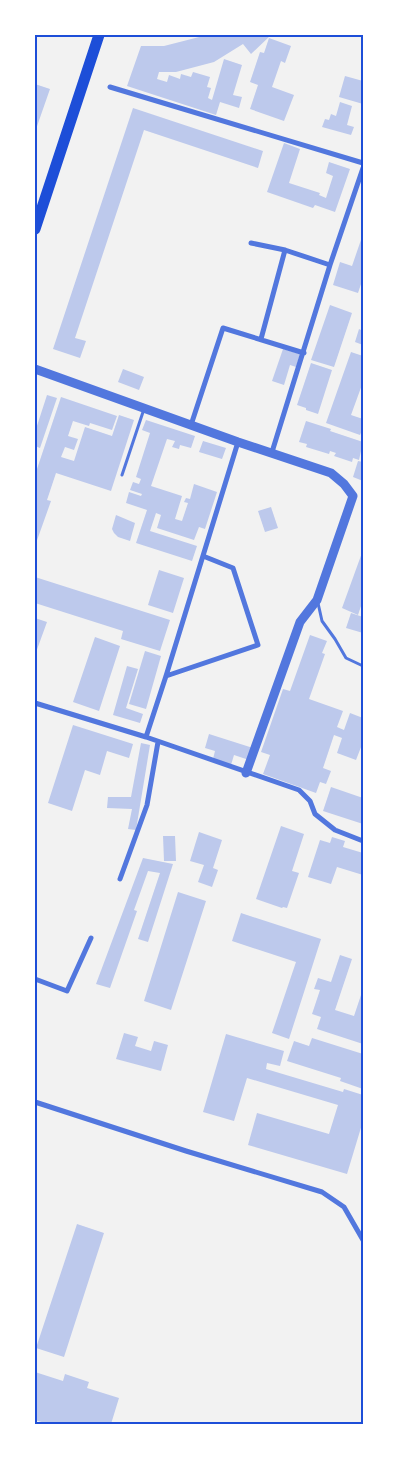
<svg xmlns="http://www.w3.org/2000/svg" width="398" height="1459" font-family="Literata,serif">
  <rect width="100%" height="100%" fill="#f2f2f2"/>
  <path fill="#bdc9ec" d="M 207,35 L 271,35 L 251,54 L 243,44 L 214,62 L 176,72 L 159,72 L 157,79 L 167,82 L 169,75 L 180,79 L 181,74 L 191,77 L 193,72 L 210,77 L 207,87 L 211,88 L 208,98 L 212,100 L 224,59 L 242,65 L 233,95 L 242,97 L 239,108 L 220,102 L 216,115 L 127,86 L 141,46 L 164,46 Z
    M 269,38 L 291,46 L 285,63 L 281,61 L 272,87 L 294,95 L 284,121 L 250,109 L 258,85 L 250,82 L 260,52 L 264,53 Z
    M 345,76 L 363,81 L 363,104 L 339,97 Z
    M 35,84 L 50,89 L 35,132 Z
    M 340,102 L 352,106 L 347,125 L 354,127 L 351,135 L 322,127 L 325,119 L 329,120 L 331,114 L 336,116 Z
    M 133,108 L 263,151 L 258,168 L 144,130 L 75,338 L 86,341 L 80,358 L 53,349 Z
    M 284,143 L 300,149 L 289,183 L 320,193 L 319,195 L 326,198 L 333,176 L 326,173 L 329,162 L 350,169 L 335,212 L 315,205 L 313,208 L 267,192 Z
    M 363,234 L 363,278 L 358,293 L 333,285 L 340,262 L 352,266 Z
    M 330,305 L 352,313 L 334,367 L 311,360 Z
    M 359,329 L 363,331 L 363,345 L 355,342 Z
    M 283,349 L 300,354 L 296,367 L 290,365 L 284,385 L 272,381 Z
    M 351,352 L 363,356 L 363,382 L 351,415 L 363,419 L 363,428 L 360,435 L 326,423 Z
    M 311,363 L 332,370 L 318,414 L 306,410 L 306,408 L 297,405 Z
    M 123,369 L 144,377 L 139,390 L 118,382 Z
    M 47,395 L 57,398 L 40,448 L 35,446 L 35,432 Z
    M 61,397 L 117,416 L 112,430 L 90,423 L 89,426 L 73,421 L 68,436 L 78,439 L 74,450 L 65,447 L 61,457 L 74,461 L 85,427 L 112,436 L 119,415 L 134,420 L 111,491 L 56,473 L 47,500 L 51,501 L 35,546 L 35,475 Z
    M 146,420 L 195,436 L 191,448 L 180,445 L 179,449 L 172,447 L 175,441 L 167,439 L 151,486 L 182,496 L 175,519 L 182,521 L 188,503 L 184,502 L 186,498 L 190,499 L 194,484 L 217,492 L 205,529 L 199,527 L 194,540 L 157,528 L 161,515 L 156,513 L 150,531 L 197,546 L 192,561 L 136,543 L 147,510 L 126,503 L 129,492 L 141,496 L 142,494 L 130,490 L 133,482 L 139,484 L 141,479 L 136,477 L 150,433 L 142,430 Z
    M 306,421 L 331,429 L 330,431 L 363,442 L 359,460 L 353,458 L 352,462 L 334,456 L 336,453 L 330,451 L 329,454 L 306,447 L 307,444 L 299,442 Z
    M 203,441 L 226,448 L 222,459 L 199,452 Z
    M 358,461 L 363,462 L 363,481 L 353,477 Z
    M 271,507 L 278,528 L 265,532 L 258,511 Z
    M 116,515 L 135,523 L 130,541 L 118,537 L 114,533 L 112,529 Z
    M 363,550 L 363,600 L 358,615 L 342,608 Z
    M 159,570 L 184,578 L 173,613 L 148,605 Z
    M 35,577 L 170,620 L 160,651 L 121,639 L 123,631 L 35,603 Z
    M 351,613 L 363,617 L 363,633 L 346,628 Z
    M 35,618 L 47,622 L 35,655 Z
    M 310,635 L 327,641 L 322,653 L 325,654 L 309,699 L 343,711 L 337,727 L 344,730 L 350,713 L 363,718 L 363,742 L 356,760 L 337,753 L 342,738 L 334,735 L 323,768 L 331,771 L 326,784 L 320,782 L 316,793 L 263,774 L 270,755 L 261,752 L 283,689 L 290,691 Z
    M 95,637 L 120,646 L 99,711 L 73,702 Z
    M 145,651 L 161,656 L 146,709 L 129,704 Z
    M 127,666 L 138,669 L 126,708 L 143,714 L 140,723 L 113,715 Z
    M 73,725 L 133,744 L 129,758 L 107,751 L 100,775 L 85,770 L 72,811 L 48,803 Z
    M 209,734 L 253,748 L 249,760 L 234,755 L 231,765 L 213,759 L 215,751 L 205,748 Z
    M 141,743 L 150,745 L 136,830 L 128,829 L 132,809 L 107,808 L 108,797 L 131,797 Z
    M 331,787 L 363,798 L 363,824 L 323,811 Z
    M 281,826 L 304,834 L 292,871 L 299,873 L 287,908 L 283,907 L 282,908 L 256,899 Z
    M 199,832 L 222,840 L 213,868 L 218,870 L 212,887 L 198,882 L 204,865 L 190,861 Z
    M 163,836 L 175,836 L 176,861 L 164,861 Z
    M 332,837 L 345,841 L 343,847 L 363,853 L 363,875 L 337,867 L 331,884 L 308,877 L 320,840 L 330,843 Z
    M 143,858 L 173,864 L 148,942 L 138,939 L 160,873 L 148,871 L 134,910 L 137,911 L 110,988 L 96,984 Z
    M 178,892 L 206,901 L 171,1010 L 144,1001 Z
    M 241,913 L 321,939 L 289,1039 L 272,1033 L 296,962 L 232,941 Z
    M 340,955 L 352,959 L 335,1010 L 354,1016 L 363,989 L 363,1044 L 317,1029 L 321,1017 L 312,1014 L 320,990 L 314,989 L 318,978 L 331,982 Z
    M 124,1033 L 138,1037 L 135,1046 L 151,1051 L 154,1041 L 168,1045 L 161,1071 L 116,1059 Z
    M 226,1034 L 284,1051 L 280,1066 L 267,1063 L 266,1069 L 343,1092 L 344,1089 L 363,1095 L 363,1121 L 347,1174 L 248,1145 L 257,1113 L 329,1134 L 338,1105 L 247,1078 L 234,1121 L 203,1112 Z
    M 312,1038 L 363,1054 L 363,1089 L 340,1081 L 341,1078 L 287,1061 L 294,1041 L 309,1046 Z
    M 77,1224 L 104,1233 L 64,1357 L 36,1348 Z
    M 35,1372 L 63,1381 L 65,1374 L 89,1382 L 87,1388 L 119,1398 L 111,1424 L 48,1424 L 35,1420 Z"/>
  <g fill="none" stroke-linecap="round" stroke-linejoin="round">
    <path stroke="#5277de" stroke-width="3" d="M 122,475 L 144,409
      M 318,603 L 322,621 L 335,639 L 346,658 L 363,666"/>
    <path stroke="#5277de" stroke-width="5" d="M 110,87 L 363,163
      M 251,243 L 285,250 L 330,265
      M 261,339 L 285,250
      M 191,425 L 223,328 L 304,353
      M 272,452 L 330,265 L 363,168
      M 166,676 L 258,645 L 233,568 L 203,556
      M 35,703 L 146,737 L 299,790 L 310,801 L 315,814 L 335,830 L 363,841
      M 146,737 L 166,676 L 238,442
      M 120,879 L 147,805 L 158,742
      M 35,979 L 67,991 L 91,938
      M 35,1102 L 186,1151 L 322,1192 L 344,1207 L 363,1240"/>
    <path stroke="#5277de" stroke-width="9" d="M 35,369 L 238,442 L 331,473 L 344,484 L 353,496 L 317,600 L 300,622 L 246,773"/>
    <path stroke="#1d4ed8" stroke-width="11" d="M 35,229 L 99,35"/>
  </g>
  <rect width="398" height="1459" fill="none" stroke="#ffffff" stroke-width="72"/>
  <rect x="36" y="36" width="326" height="1387" fill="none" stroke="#1d4ed8" stroke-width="2"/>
</svg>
